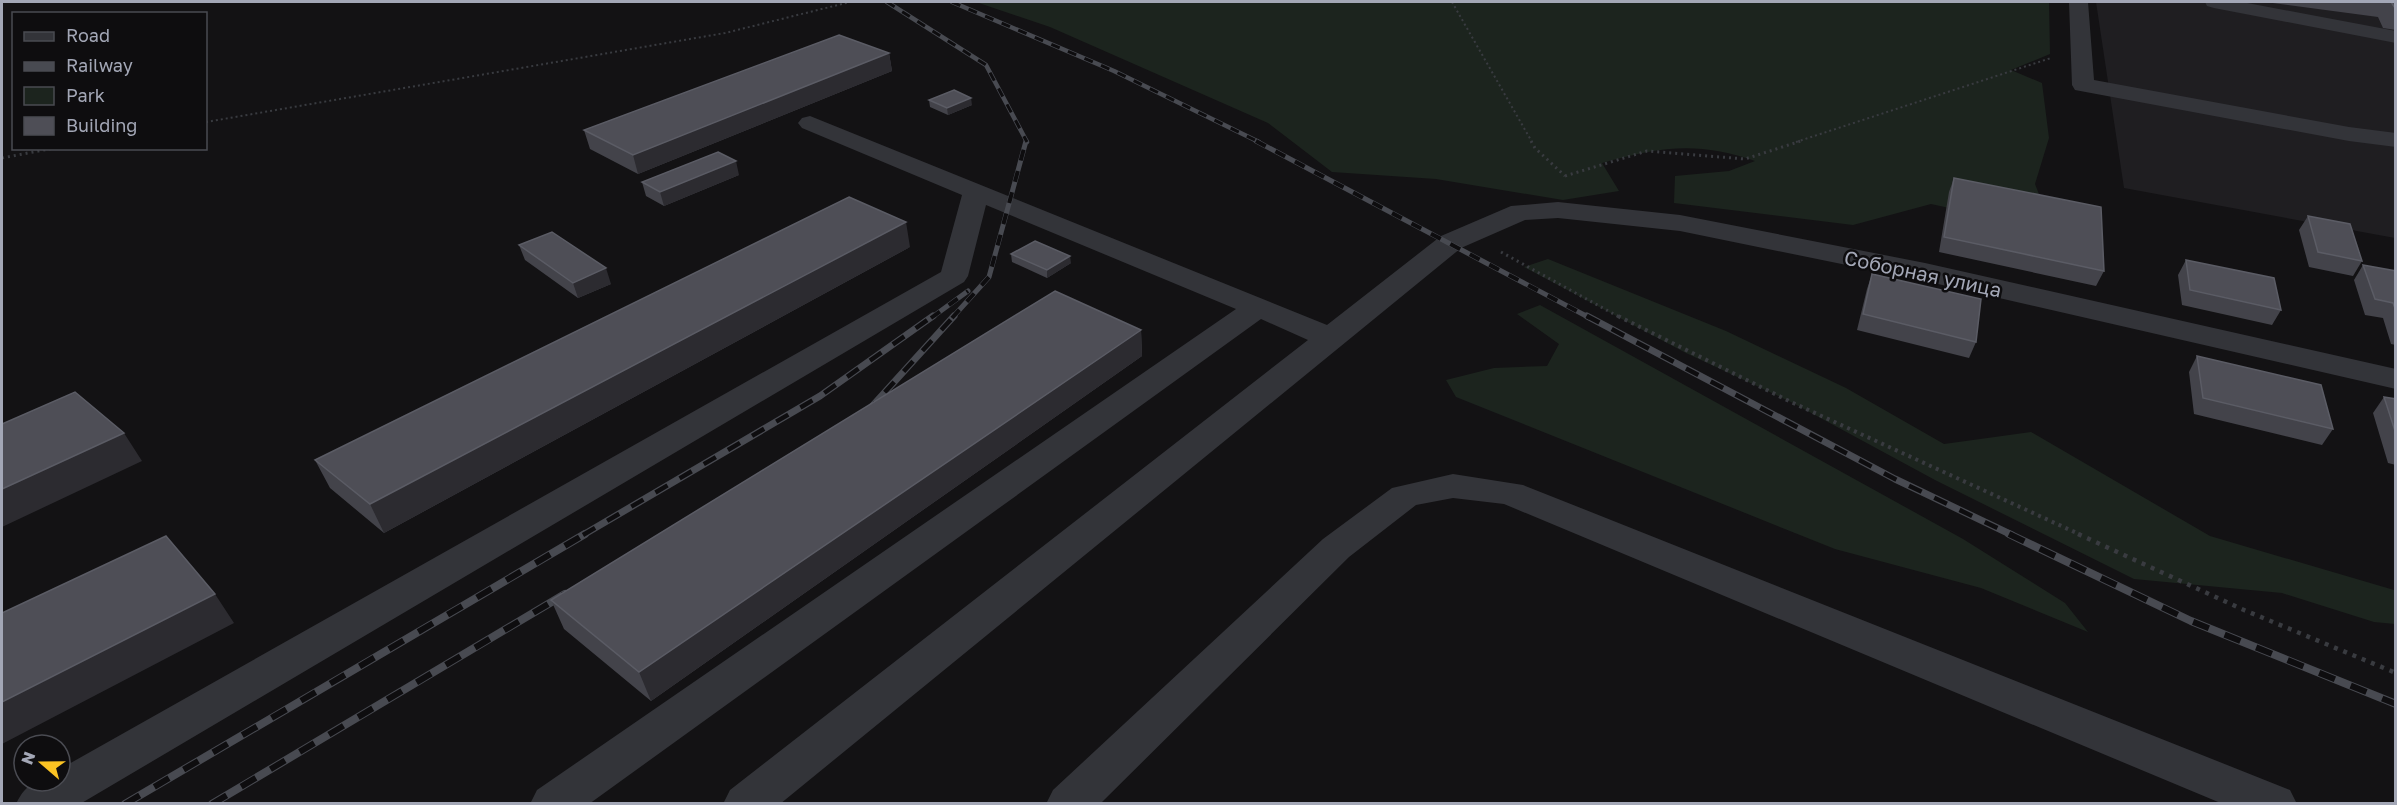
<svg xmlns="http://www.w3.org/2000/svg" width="2397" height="805" font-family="'Golos Text',sans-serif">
  <rect width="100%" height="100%" fill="#131214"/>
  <path fill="#1f1e21" d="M 2096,2 L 2395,2 L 2395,238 L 2124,188 Z"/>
  <path fill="#1c241e" d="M 976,2 L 2049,2 L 2050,54 L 2011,70 L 2042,83 L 2049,138 L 2035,184 L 2046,212 L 2004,220 L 1931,204 L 1853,225 L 1674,203 L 1675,176 L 1729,171 L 1755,161 C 1697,141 1660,147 1602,163 L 1619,191 L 1563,200 L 1436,179 L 1332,172 L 1268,123 L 1050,27 Z
    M 1548,259 L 1726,331 L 1846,388 L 1944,444 L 2031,432 L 2210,536 L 2394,590 L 2395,624 L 2374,622 L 2282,593 L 2134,579 L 1935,480 L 1791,402 L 1686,353 L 1524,267 Z
    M 1540,305 L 1963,539 L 2065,603 L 2088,632 L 1981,588 L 1835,549 L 1456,397 L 1446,380 L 1494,368 L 1547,366 L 1559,344 L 1517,314 Z"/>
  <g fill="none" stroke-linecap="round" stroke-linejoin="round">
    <path stroke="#393b40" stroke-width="2" stroke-dasharray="2 3" stroke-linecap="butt" d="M 1452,2 L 1532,142
      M 206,122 L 725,33 L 850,2
      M 1796,142 L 2051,58"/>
    <path stroke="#393b40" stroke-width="3" stroke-dasharray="2 4" stroke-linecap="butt" d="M 1531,141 L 1535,148 L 1565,176
      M 2,158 L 54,148
      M 1565,176 L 1647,151 L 1745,159 L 1801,141
      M 1501,252 L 1621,318"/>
    <path stroke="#393b40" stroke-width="4" stroke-dasharray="3 4.5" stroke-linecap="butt" d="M 1618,316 L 1791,402 L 2081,535"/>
    <path stroke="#393b40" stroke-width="4.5" stroke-dasharray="4 6" stroke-linecap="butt" d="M 2078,534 L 2244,610 L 2396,673"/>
    <path fill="#333439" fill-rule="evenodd" d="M 2069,2 L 2088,2 L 2094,80 L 2349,127 L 2396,133 L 2396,147 L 2349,141 L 2075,90 L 2072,85 Z
      M 2205,2 L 2242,2 L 2396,31 L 2396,43 L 2214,8 L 2207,6 Z
      M 810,116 L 1327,325 L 1441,236 L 1511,206 L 1558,202 L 1680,215 L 1925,263 L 2396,369 L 2396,389 L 1925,281 L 1680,231 L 1558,218 L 1525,220 L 1461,248 L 780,804 L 723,804 L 730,790 L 1308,340 L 1261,319 L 589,804 L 530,804 L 537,790 L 1236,309 L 986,205 L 968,276 L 964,282 L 80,804 L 16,804 C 27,781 37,781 60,781 L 60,769 L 941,272 L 962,195 L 802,128 L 798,123 L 802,118 Z
      M 1453,474 L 1523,485 L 2290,790 L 2297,804 L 2223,804 L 1504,504 L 1453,498 L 1416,505 L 1349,557 L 1100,804 L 1046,804 L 1053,790 L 1323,539 L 1392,488 Z"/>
    <g stroke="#484a51" stroke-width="4.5">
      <path id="rail-far3" d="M 887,2 L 986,65 L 1027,142
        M 952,2 L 1114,71 L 1259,142"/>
    </g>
    <g stroke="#484a51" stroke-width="5">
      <path id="rail-far2" d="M 1256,141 L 1590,318
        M 931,318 L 968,291
        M 952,318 L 989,277 L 1026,141"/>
    </g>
    <g stroke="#484a51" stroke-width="7">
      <path id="rail-far1" d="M 1587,316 L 1895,479 L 2012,535
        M 866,413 L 954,316
        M 583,535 L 820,396 L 933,316"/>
    </g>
    <g stroke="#484a51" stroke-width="8">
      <path id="rail" d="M 2009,534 L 2191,621 L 2396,704
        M 125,804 L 585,534
        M 212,804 L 565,594"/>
    </g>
    <use href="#rail-far3" stroke="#0e0d0f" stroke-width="3" stroke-dasharray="9" stroke-linecap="butt"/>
    <use href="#rail-far2" stroke="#0e0d0f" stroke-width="4" stroke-dasharray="11" stroke-linecap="butt"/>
    <use href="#rail-far1" stroke="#0e0d0f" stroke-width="4.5" stroke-dasharray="14" stroke-linecap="butt"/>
    <use href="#rail" stroke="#0e0d0f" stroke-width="6" stroke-dasharray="17" stroke-linecap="butt"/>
  </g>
  <path fill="#43434a" d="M 2265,2 L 2396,2 L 2396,30 L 2383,28 L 2378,17 Z
    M 889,53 L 892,71 L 638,174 L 590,149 L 584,130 Z
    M 929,100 L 972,105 L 948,115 L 930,107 Z
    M 739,175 L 664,206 L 646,196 L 642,182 Z
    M 1954,178 L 2104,271 L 2096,286 L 1939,252 L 1949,192 Z
    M 2308,216 L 2362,261 L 2353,276 L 2309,267 L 2299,230 Z
    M 519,245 L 611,284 L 578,298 L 525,260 Z
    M 910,247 L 384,533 L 330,488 L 315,460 Z
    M 1011,254 L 1071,263 L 1047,278 L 1012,262 Z
    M 2186,260 L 2281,310 L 2272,325 L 2182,305 L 2178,275 Z
    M 2363,265 L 2396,271 L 2396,345 L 2391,344 L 2383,318 L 2365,315 L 2354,280 Z
    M 1872,274 L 1976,342 L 1969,358 L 1857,330 L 1867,289 Z
    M 1141,330 L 1142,356 L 651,701 L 564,629 L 551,600 Z
    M 2197,356 L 2333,429 L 2322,445 L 2194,414 L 2189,372 Z
    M 2384,397 L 2396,399 L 2396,465 L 2388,463 L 2373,413 Z"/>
  <path fill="#2c2b30" d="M 889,53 L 892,71 L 638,174 L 633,155 Z
    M 971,98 L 972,105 L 948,115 L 947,108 Z
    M 736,161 L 739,175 L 664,206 L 660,192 Z
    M 906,222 L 910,247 L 384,533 L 370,504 Z
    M 1070,256 L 1071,263 L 1047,278 L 1047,270 Z
    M 606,268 L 611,284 L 578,298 L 573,283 Z
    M 1141,330 L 1142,356 L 651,701 L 639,672 Z
    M 124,433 L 142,461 L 2,527 L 2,489 Z
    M 215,594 L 234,623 L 2,744 L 2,702 Z"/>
  <path fill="#4e4e56" stroke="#5b5c65" stroke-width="1.5" d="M 2391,2 L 2396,2 L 2396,8 L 2395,8 Z
    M 839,35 L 889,53 L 633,155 L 584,130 Z
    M 954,90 L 971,98 L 947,108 L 929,100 Z
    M 718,152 L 736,161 L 660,192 L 642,182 Z
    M 1954,178 L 2101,207 L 2104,271 L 1944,237 Z
    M 849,197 L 906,222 L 370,504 L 315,460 Z
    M 2308,216 L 2350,224 L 2362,261 L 2318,252 Z
    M 552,232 L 606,268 L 573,283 L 519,245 Z
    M 1035,241 L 1070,256 L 1047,270 L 1011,254 Z
    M 2186,260 L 2274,278 L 2281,310 L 2190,290 Z
    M 2363,265 L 2396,271 L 2396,311 L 2393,303 L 2375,299 Z
    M 1872,274 L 1981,299 L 1976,342 L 1863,314 Z
    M 1055,291 L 1141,330 L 639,672 L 551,600 Z
    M 2197,356 L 2321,385 L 2333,429 L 2203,398 Z
    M 75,392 L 124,433 L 2,489 L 2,424 Z
    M 2384,397 L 2396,399 L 2396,434 Z
    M 166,536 L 215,594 L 2,702 L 2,613 Z"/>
  <g text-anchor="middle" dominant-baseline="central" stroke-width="5" stroke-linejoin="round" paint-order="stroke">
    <g font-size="20" fill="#a3a7b6" stroke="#0e0d0f">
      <text transform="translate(1923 273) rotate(12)">Соборная улица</text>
    </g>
  </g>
  <rect width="2397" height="805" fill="none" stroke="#a3a7b6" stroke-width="6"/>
  <rect x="12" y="12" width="195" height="138" fill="#0e0d0f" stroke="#4a4b52" stroke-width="1.5"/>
  <rect x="24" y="32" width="30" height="9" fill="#333439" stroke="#4a4b52" stroke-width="1.5"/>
  <text x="66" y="42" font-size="18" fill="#a3a7b6">Road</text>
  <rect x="24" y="62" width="30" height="9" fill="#484a51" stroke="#4a4b52" stroke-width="1.5"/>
  <text x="66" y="72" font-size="18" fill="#a3a7b6">Railway</text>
  <rect x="24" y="87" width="30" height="18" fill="#1c241e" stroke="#4a4b52" stroke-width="1.5"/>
  <text x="66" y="102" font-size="18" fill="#a3a7b6">Park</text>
  <rect x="24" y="117" width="30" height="18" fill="#4e4e56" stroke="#4a4b52" stroke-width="1.5"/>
  <text x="66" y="132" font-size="18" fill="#a3a7b6">Building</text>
  <g transform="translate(42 763) rotate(290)"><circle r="28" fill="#0e0d0f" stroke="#4a4b52" stroke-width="1.5"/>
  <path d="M0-4.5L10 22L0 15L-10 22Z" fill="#fbc323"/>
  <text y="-9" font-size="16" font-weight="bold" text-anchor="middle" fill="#a3a7b6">N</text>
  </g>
</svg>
